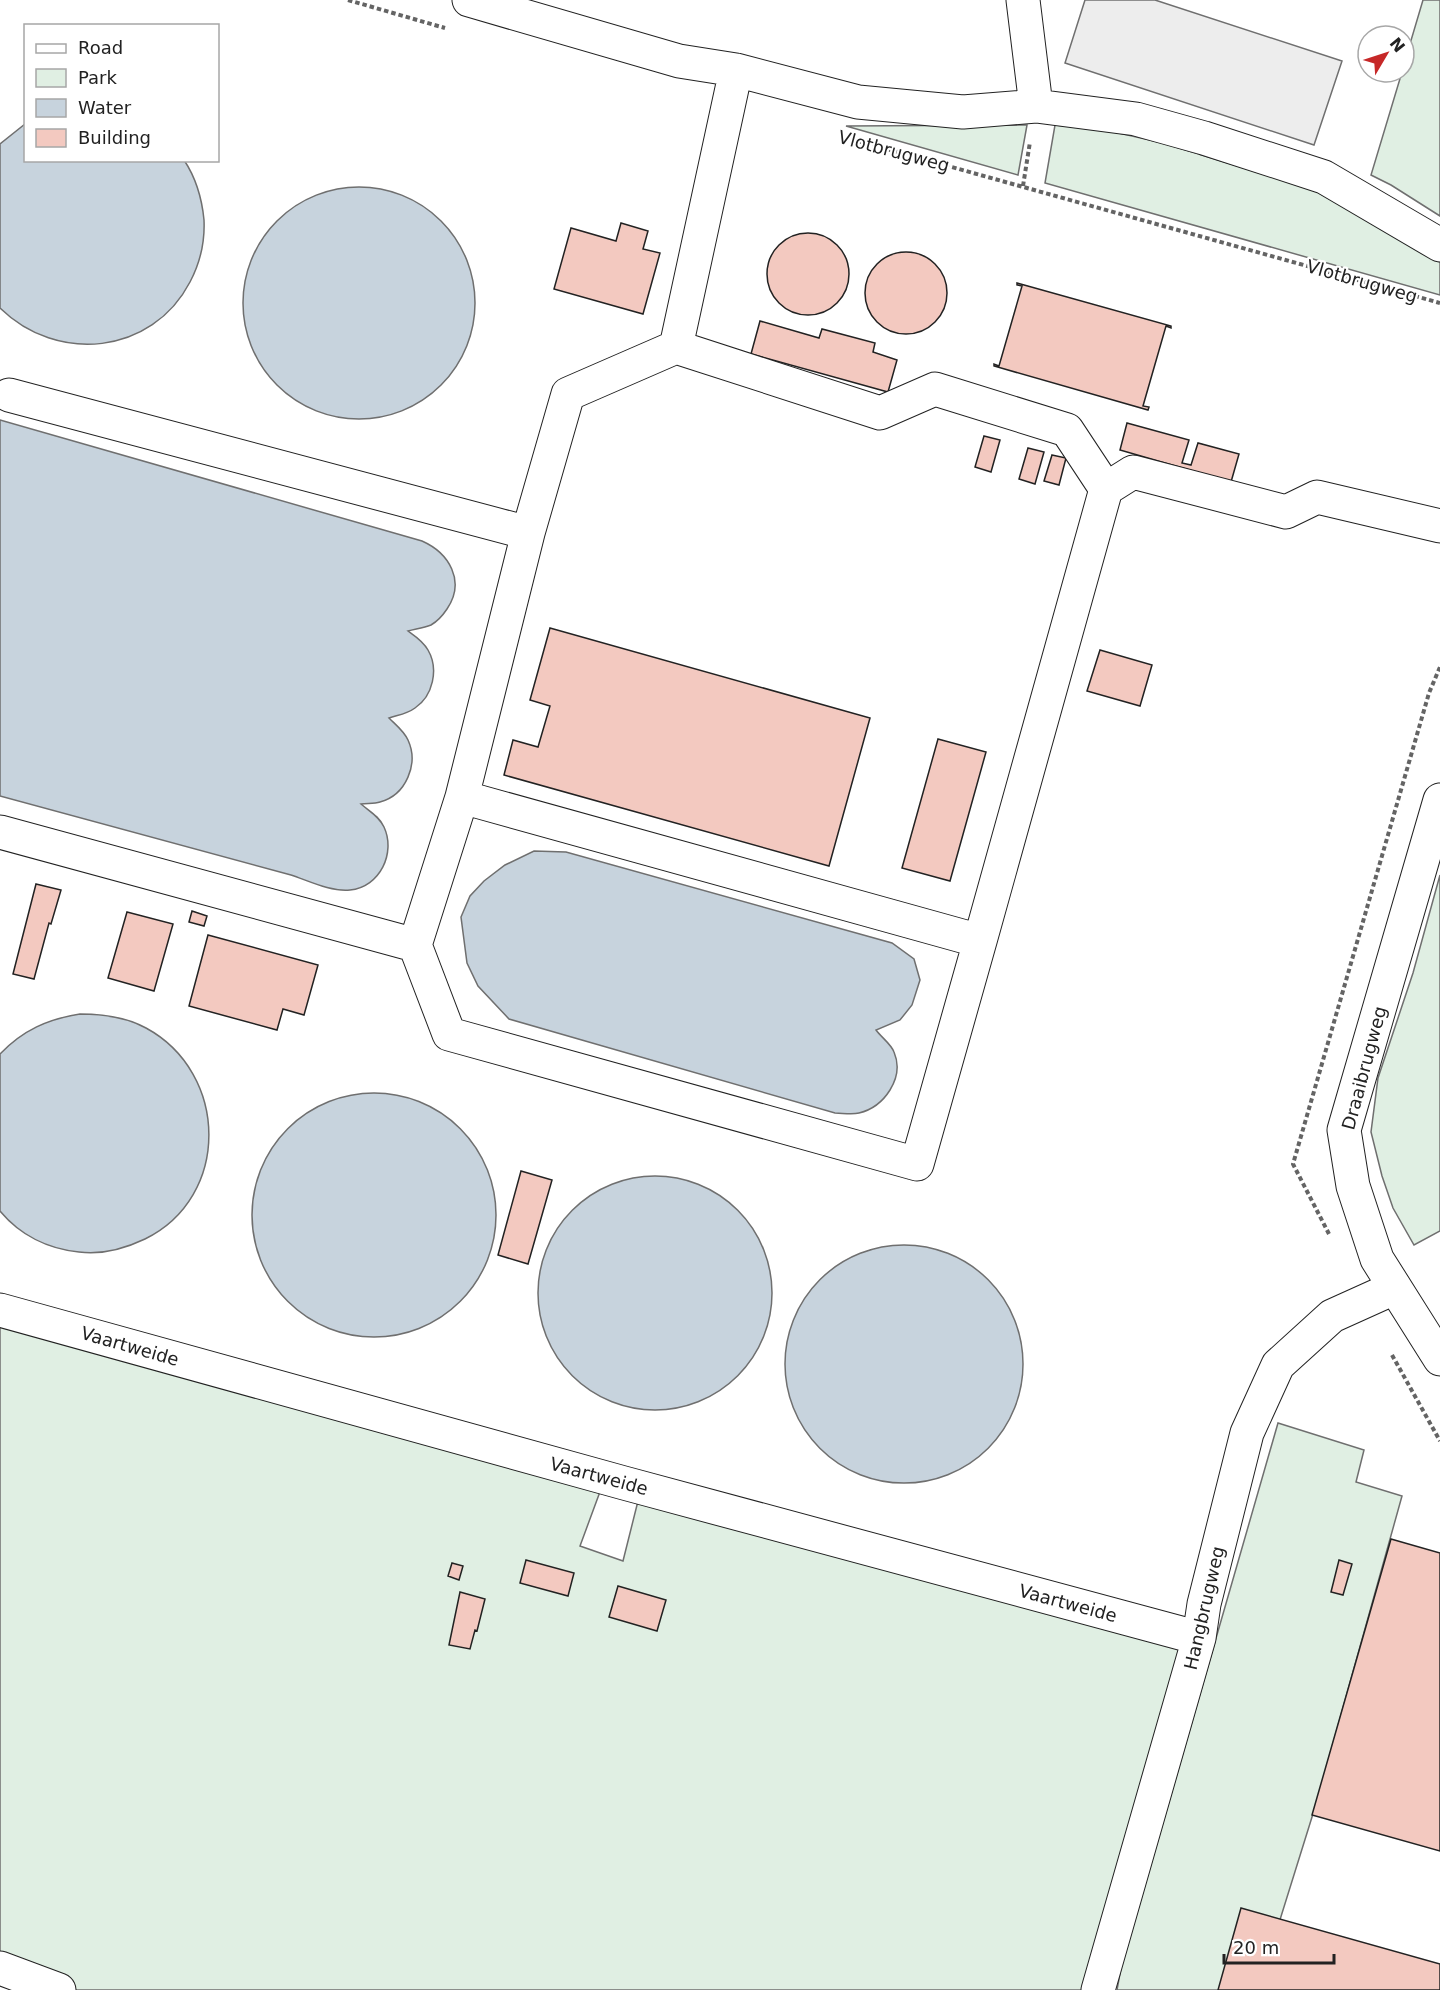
<svg xmlns="http://www.w3.org/2000/svg" width="1440" height="1990" font-family="'DejaVu Sans',sans-serif">
  <rect width="100%" height="100%" fill="#fff"/>
  <path fill="#e0efe3" stroke="#6f6f6f" stroke-width="1.5" d="M 1423,0 L 1440,0 L 1440,216 L 1391,185 L 1371,175 L 1402,72 L 1404,72 L 1404,64 Z
    M 1027,125 L 1018,175 L 846,126 Z
    M 1055,125 L 1101,129 L 1163,143 L 1312,189 L 1440,261 L 1440,295 L 1045,183 Z
    M 1440,875 L 1440,1231 L 1414,1245 L 1393,1208 L 1382,1176 L 1371,1132 L 1378,1078 L 1413,973 Z
    M 0,1316 L 601,1489 L 580,1546 L 623,1561 L 638,1501 L 1182,1648 L 1083,1990 L 74,1990 L 0,1964 Z
    M 1278,1423 L 1364,1450 L 1356,1482 L 1402,1496 L 1317,1801 L 1259,1987 L 1268,1990 L 1117,1990 L 1121,1968 Z"/>
  <path fill="#ededed" stroke="#6f6f6f" stroke-width="1.5" d="M 1085,0 L 1155,0 L 1342,61 L 1314,145 L 1065,63 Z"/>
  <path fill="#c7d3dd" stroke="#6f6f6f" stroke-width="1.5" d="M 25,124 L 26,160 L 184,160 C 196,178 202,199 204,220 C 205,242 200,263 190,282 C 152,355 57,364 0,308 L 0,144 Z
    M243 303a116 116 0 1 1 232 0a116 116 0 1 1-232 0Z
    M 0,420 L 422,541 C 449,553 466,581 447,609 C 443,615 438,621 431,625 C 423,628 415,629 408,631 C 415,636 423,641 428,650 C 439,669 433,696 415,708 C 407,714 398,715 389,718 C 396,725 404,731 408,740 C 419,764 406,795 380,802 C 374,804 367,803 361,804 C 369,811 379,816 384,827 C 396,853 380,887 350,890 C 331,892 309,881 291,875 L 0,796 Z
    M 534,851 L 566,852 L 892,943 L 914,959 L 920,980 L 912,1005 L 900,1020 L 876,1030 C 881,1037 891,1044 894,1052 C 905,1078 884,1107 859,1113 C 852,1115 842,1113 835,1113 L 509,1019 L 478,986 L 467,963 L 461,917 L 470,896 L 484,881 L 505,865 Z
    M 80,1014 C 104,1014 126,1017 146,1028 C 229,1073 231,1197 145,1239 C 124,1249 102,1255 79,1252 C 48,1249 20,1235 0,1211 L 0,1054 C 23,1030 48,1019 80,1014 Z
    M252 1215a122 122 0 1 1 244 0a122 122 0 1 1-244 0Z
    M538 1293a117 117 0 1 1 234 0a117 117 0 1 1-234 0Z
    M785 1364a119 119 0 1 1 238 0a119 119 0 1 1-238 0Z"/>
  <path fill="#f3c9c0" stroke="#222" stroke-width="1.5" d="M 621,223 L 648,231 L 643,249 L 660,253 L 643,314 L 554,289 L 571,228 L 616,241 Z
    M767 274a41 41 0 1 1 82 0a41 41 0 1 1-82 0Z
    M865 293a41 41 0 1 1 82 0a41 41 0 1 1-82 0Z
    M 1017,283 L 1171,326 L 1171,328 L 1166,326 L 1143,406 L 1149,407 L 1148,410 L 994,366 L 994,364 L 999,366 L 1022,286 L 1017,285 Z
    M 760,321 L 819,338 L 822,329 L 875,343 L 873,352 L 897,360 L 888,392 L 751,354 Z
    M 1127,423 L 1189,440 L 1182,463 L 1191,465 L 1198,443 L 1239,454 L 1231,482 L 1120,450 Z
    M 984,436 L 1000,440 L 991,472 L 975,467 Z
    M 1028,448 L 1044,452 L 1035,484 L 1019,479 Z
    M 1052,455 L 1066,458 L 1059,485 L 1044,481 Z
    M 550,628 L 870,718 L 829,866 L 504,775 L 513,740 L 538,747 L 550,706 L 530,700 Z
    M 1100,650 L 1152,665 L 1140,706 L 1087,691 Z
    M 938,739 L 986,752 L 950,881 L 902,868 Z
    M 36,884 L 61,890 L 51,924 L 49,923 L 34,979 L 13,974 Z
    M 192,911 L 207,916 L 204,926 L 189,922 Z
    M 127,912 L 173,924 L 154,991 L 108,978 Z
    M 208,935 L 318,965 L 304,1015 L 283,1009 L 277,1030 L 189,1006 Z
    M 521,1171 L 552,1180 L 528,1264 L 498,1255 Z
    M 1391,1539 L 1440,1553 L 1440,1851 L 1312,1815 Z
    M 526,1560 L 574,1573 L 568,1596 L 520,1583 Z
    M 1339,1560 L 1352,1564 L 1343,1595 L 1331,1592 Z
    M 452,1563 L 463,1566 L 459,1580 L 448,1576 Z
    M 618,1586 L 666,1600 L 657,1631 L 609,1617 Z
    M 460,1592 L 485,1599 L 477,1631 L 475,1630 L 470,1649 L 449,1645 Z
    M 1241,1908 L 1440,1964 L 1440,1990 L 1218,1990 Z"/>
  <g fill="none" stroke-linecap="round" stroke-linejoin="round">
    <g stroke="#222" stroke-width="35">
      <path id="minor" d="M 469,0 L 679,61 L 736,70 L 858,102 L 963,112 L 1036,106 L 1136,119 L 1204,138 L 1324,177 L 1440,245
        M 1023,0 L 1036,106
        M 676,347 L 736,70
        M 9,395 L 528,533
        M 462,797 L 980,941 L 1106,489
        M 1440,800 L 1344,1130 L 1353,1186 L 1377,1259 L 1440,1359
        M 0,832 L 415,945 L 462,797 L 528,533 L 568,394 L 676,347 L 880,413 L 935,389 L 1067,430 L 1106,489 L 1133,472 L 1286,512 L 1317,497 L 1440,526
        M 415,945 L 449,1034 L 917,1164 L 980,941
        M 0,1310 L 624,1483 L 1199,1638
        M 0,1968 L 59,1990
        M 1098,1990 L 1199,1638 L 1204,1604 L 1247,1433 L 1278,1365 L 1332,1316 L 1383,1293 L 1392,1284"/>
    </g>
    <path stroke="#646464" stroke-width="4" stroke-dasharray="4.5 3" stroke-linecap="butt" d="M 348,0 L 445,28
      M 851,139 L 1440,303
      M 1023,186 L 1030,142
      M 1329,1234 L 1293,1164 L 1429,693 L 1440,667
      M 1392,1355 L 1440,1441"/>
    <use href="#minor" stroke="#fff" stroke-width="33"/>
  </g>
  <g text-anchor="middle" dominant-baseline="central" stroke-width="4.5" stroke-linejoin="round" paint-order="stroke">
    <g font-size="18" fill="#222" stroke="#fff">
      <text transform="translate(894 151) rotate(15)">Vlotbrugweg</text>
      <text transform="translate(1362 281) rotate(16)">Vlotbrugweg</text>
      <text transform="translate(1364 1068) rotate(-75)">Draaibrugweg</text>
      <text transform="translate(130 1346) rotate(16)">Vaartweide</text>
      <text transform="translate(599 1476) rotate(15)">Vaartweide</text>
      <text transform="translate(1068 1603) rotate(15)">Vaartweide</text>
      <text transform="translate(1204 1608) rotate(-77)">Hangbrugweg</text>
    </g>
  </g>
  <rect x="24" y="24" width="195" height="138" fill="#ffffff" stroke="#a7a7a7" stroke-width="1.5"/>
  <rect x="36" y="44" width="30" height="9" fill="#ffffff" stroke="#a7a7a7" stroke-width="1.5"/>
  <text x="78" y="54" font-size="18" fill="#222222">Road</text>
  <rect x="36" y="69" width="30" height="18" fill="#e0efe3" stroke="#a7a7a7" stroke-width="1.5"/>
  <text x="78" y="84" font-size="18" fill="#222222">Park</text>
  <rect x="36" y="99" width="30" height="18" fill="#c7d3dd" stroke="#a7a7a7" stroke-width="1.5"/>
  <text x="78" y="114" font-size="18" fill="#222222">Water</text>
  <rect x="36" y="129" width="30" height="18" fill="#f3c9c0" stroke="#a7a7a7" stroke-width="1.5"/>
  <text x="78" y="144" font-size="18" fill="#222222">Building</text>
  <g transform="translate(1386 54) rotate(51)"><circle r="28" fill="#ffffff" stroke="#a7a7a7" stroke-width="1.5"/>
  <path d="M0-4.5L10 22L0 15L-10 22Z" fill="#c62828"/>
  <text y="-9" font-size="16" font-weight="bold" text-anchor="middle" fill="#222222">N</text>
  </g>
  <path d="M1224 1954v9h110v-9" fill="none" stroke="#222222" stroke-width="3"/>
  <text x="1233" y="1954" font-size="18" fill="#222222" stroke="#ffffff" stroke-width="4.5" paint-order="stroke">20 m</text>
</svg>
